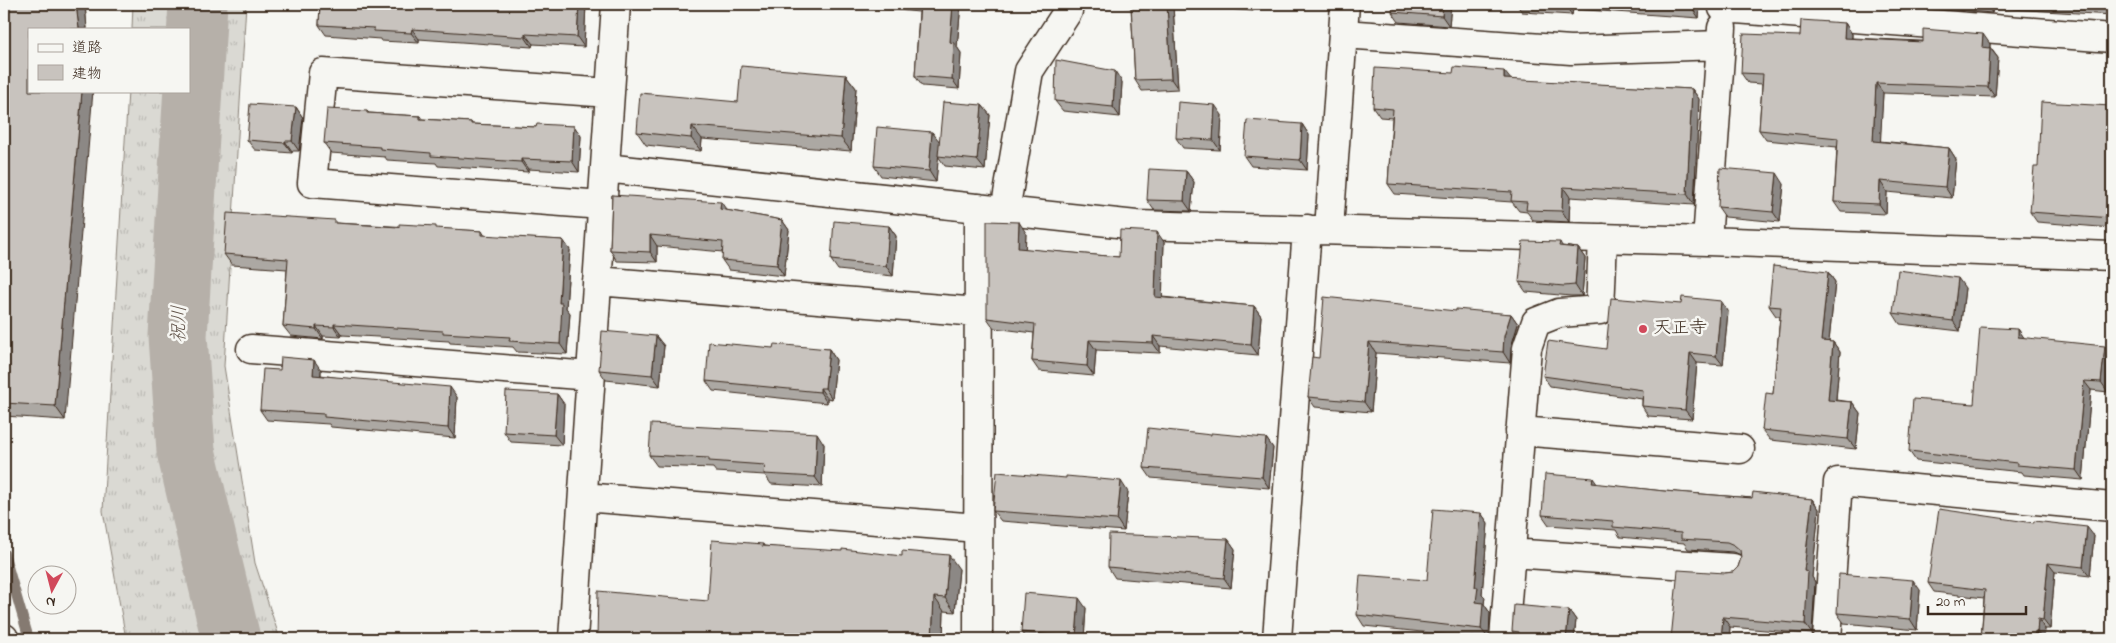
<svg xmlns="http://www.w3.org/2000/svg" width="2116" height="643" font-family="'Indie Flower','Klee One',sans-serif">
  <defs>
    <pattern id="grass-tufts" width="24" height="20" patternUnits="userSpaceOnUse" patternTransform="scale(1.25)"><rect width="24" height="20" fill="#dad9d3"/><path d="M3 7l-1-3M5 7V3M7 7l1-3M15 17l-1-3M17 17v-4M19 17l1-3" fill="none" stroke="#bcbab5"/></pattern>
  </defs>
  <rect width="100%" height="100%" fill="#f6f6f2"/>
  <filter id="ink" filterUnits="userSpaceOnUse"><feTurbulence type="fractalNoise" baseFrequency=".02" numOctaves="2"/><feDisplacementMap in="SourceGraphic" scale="10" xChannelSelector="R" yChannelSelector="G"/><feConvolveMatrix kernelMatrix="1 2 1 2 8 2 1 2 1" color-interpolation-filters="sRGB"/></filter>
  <g filter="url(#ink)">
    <path fill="url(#grass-tufts)" stroke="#8a8278" d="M 133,4 L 246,4 L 224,366 L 255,563 L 280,639 L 126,639 L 103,511 L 128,91 L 189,91 L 189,29 L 132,29 Z"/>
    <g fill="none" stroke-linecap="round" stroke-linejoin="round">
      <path stroke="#857a71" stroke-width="10" d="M 4,553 L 29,639"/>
      <path stroke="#b6b0a9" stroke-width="59" d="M 198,4 L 178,336 L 186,451 L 231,639"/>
      <g stroke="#3b2a1e" stroke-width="31">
        <path id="street" d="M 1723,8 L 2112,38
          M 1343,34 L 1571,50 L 1721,45
          M 605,168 L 1136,225 L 1707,241 L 2112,256
          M 602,205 L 312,183 L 323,73 L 610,93
          M 1005,211 L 1029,71 L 1068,11 L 1069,4
          M 1329,229 L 1345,4
          M 1707,241 L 1722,28
          M 597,281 L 978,312
          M 251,349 L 591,376
          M 1520,431 L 1740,449
          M 583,497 L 978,528
          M 1511,553 L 1733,568
          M 4,638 L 4,639
          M 573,639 L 616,4
          M 978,639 L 979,208
          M 1277,639 L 1307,229
          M 1504,639 L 1527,348 L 1536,322 L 1559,313 L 1600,310 L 1603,238
          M 1827,639 L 1838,482 L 2112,507"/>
      </g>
      <use href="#street" stroke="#f6f6f2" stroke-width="28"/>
    </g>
    <path fill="#aca8a3" stroke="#3b2a1e" d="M 4,4 L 85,4 L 87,29 L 29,29 L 65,420 L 4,416 Z
      M 320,4 L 586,4 L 584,47 L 533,44 L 532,47 L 419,39 L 419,43 L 381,41 L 380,39 L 326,35 L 319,25 Z
      M 832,4 L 961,4 L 957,47 L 961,53 L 959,89 L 922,86 L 915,76 L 919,12 Z
      M 1097,4 L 1254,4 L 1253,11 L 1173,5 L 1178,89 L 1142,91 L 1135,80 L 1131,7 L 1098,5 Z
      M 1451,4 L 1449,26 L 1399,22 L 1392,12 Z
      M 1516,4 L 1700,4 L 1699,18 L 1573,9 L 1572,15 L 1522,12 Z
      M 1928,4 L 2112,4 L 2112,15 L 1993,8 L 1992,13 L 1931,8 Z
      M 1845,23 L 1852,34 L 1852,38 L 1990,44 L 1990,47 L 1998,58 L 1995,97 L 1883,93 L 1880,141 L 1949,148 L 1956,159 L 1952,198 L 1887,192 L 1886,214 L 1841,212 L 1834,202 L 1837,147 L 1766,140 L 1759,130 L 1762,84 L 1748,83 L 1741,73 L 1800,36 Z
      M 846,75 L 856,88 L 851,151 L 702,139 L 701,151 L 646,145 L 637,132 L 738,102 Z
      M 2112,78 L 2112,228 L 2037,222 L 2030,212 L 2111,106 Z
      M 1510,80 L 1692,89 L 1699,99 L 1694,205 L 1570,197 L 1569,222 L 1533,220 L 1527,212 L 1519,211 L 1512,202 L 1395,194 L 1388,184 L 1392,118 L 1380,117 L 1373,107 Z
      M 1122,82 L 1120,117 L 1063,111 L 1055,101 Z
      M 982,105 L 990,115 L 985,170 L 945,166 L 938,156 L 936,182 L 881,176 L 874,166 L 932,132 L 939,142 Z
      M 296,107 L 303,118 L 299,151 L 292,151 L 292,153 L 255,150 L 247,140 Z
      M 367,111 L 369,113 L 420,116 L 422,119 L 471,122 L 472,124 L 536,127 L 574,126 L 581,136 L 579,172 L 528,169 L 528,172 L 438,166 L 436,163 L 387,160 L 385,157 L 331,153 L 324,143 Z
      M 1222,115 L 1220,150 L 1183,148 L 1176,138 Z
      M 1302,124 L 1309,135 L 1307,170 L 1251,166 L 1244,156 Z
      M 1186,171 L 1194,182 L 1191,211 L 1154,210 L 1147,200 Z
      M 1784,184 L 1780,222 L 1725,217 L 1718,207 Z
      M 612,195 L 726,210 L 782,220 L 789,230 L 784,276 L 729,270 L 722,260 L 723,252 L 657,246 L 657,262 L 617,261 L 610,250 Z
      M 336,223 L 482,231 L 485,236 L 563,240 L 570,250 L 566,308 L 570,313 L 567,354 L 517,352 L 513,347 L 450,343 L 449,341 L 342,335 L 341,337 L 323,336 L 323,339 L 291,336 L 283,326 L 287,269 L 232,265 L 224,254 Z
      M 889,226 L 896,236 L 893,276 L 838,270 L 831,260 Z
      M 1026,233 L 1025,249 L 1119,257 L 1164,242 L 1162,297 L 1254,306 L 1261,316 L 1258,355 L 1160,346 L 1160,353 L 1096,350 L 1094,376 L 1039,371 L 1032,361 L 1034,333 L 994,328 L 987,318 Z
      M 1560,242 L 1562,246 L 1578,248 L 1585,258 L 1582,296 L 1571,296 L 1526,292 L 1519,282 Z
      M 1828,272 L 1835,282 L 1829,342 L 1833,342 L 1840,352 L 1836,400 L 1852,402 L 1860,413 L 1856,449 L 1770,440 L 1762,430 L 1773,394 L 1780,316 L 1776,316 L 1769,306 Z
      M 1965,288 L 1960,331 L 1900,324 L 1893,313 Z
      M 1721,301 L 1728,311 L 1723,365 L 1697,363 L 1692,419 L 1648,416 L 1642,406 L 1642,399 L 1550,386 L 1543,376 L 1606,349 L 1681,304 Z
      M 1456,311 L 1511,314 L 1518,324 L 1511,347 L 1510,363 L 1376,353 L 1371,412 L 1315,407 L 1308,397 L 1319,358 Z
      M 2018,329 L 2024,338 L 2112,356 L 2108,392 L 2091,390 L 2083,480 L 2024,475 L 2022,472 L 1916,461 L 1909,451 L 1974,404 Z
      M 656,336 L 664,346 L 660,386 L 606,380 L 599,370 Z
      M 773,348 L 829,349 L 836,360 L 832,399 L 827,398 L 827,403 L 713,391 L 706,381 Z
      M 280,370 L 321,370 L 321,375 L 457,397 L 455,438 L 331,427 L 329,424 L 267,420 L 260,410 Z
      M 557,394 L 564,404 L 562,445 L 511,442 L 504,432 Z
      M 1266,438 L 1273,448 L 1269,488 L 1151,478 L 1144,468 Z
      M 824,444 L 822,487 L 771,484 L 765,475 L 716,472 L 713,468 L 657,466 L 649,455 Z
      M 1597,484 L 1664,491 L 1752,498 L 1812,499 L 1819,509 L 1812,577 L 1815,582 L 1812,634 L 1730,627 L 1729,639 L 1671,639 L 1725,573 L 1733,572 L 1738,567 L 1741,558 L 1741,555 L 1734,552 L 1688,549 L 1684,543 L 1620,537 L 1616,530 L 1549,525 L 1542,515 Z
      M 1128,492 L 1124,531 L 1001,521 L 993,511 Z
      M 1481,513 L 1488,523 L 1482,594 L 1485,597 L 1484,604 L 1490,613 L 1489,639 L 1364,626 L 1357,615 L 1427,580 Z
      M 2094,536 L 2090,576 L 2055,572 L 2050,629 L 2045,629 L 2044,639 L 1981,639 L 1984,598 L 1934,592 L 1928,583 Z
      M 1228,539 L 1235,549 L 1231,588 L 1115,578 L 1108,567 Z
      M 763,544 L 764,546 L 959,569 L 955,612 L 944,611 L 943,639 L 597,639 L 708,601 Z
      M 1920,590 L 1917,630 L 1844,623 L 1837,613 Z
      M 1086,608 L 1084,639 L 1026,639 L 1021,632 Z
      M 1569,610 L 1576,620 L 1574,639 L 1517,639 L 1512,631 Z"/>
    <path fill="#8c8885" stroke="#3b2a1e" d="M 76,4 L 85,4 L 87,29 L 79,29 Z
      M 579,4 L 586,4 L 584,47 L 577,37 Z
      M 953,4 L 961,4 L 957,47 L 961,53 L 959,89 L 952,79 L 950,42 Z
      M 1167,4 L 1172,4 L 1173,5 L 1178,89 L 1171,79 Z
      M 1249,4 L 1254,4 L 1253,11 Z
      M 1443,4 L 1451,4 L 1449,26 L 1442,16 Z
      M 1565,4 L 1569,4 L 1573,9 L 1572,15 L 1565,5 Z
      M 1693,4 L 1700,4 L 1699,18 L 1692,8 Z
      M 1986,4 L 1990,4 L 1993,8 L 1992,13 Z
      M 2108,4 L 2111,4 L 2112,5 L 2112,11 Z
      M 1845,23 L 1852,34 L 1851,48 L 1844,38 Z
      M 412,29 L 419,39 L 419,43 L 411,33 Z
      M 525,34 L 533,44 L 532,47 L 525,37 Z
      M 1983,34 L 1990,44 L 1989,57 L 1982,47 Z
      M 1990,48 L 1998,58 L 1995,97 L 1988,87 Z
      M 1115,71 L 1122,82 L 1120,117 L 1113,107 Z
      M 1504,71 L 1512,81 L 1504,79 Z
      M 846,75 L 856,88 L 851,151 L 841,138 Z
      M 1876,83 L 1883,93 L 1880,151 L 1873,141 Z
      M 1692,89 L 1699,99 L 1694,205 L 1687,194 Z
      M 82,91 L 93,91 L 65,420 L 55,406 Z
      M 982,105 L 990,115 L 985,170 L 977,160 Z
      M 1215,105 L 1222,115 L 1220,150 L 1213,140 Z
      M 296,107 L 303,118 L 299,151 L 292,141 Z
      M 1302,124 L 1309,135 L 1307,170 L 1300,160 Z
      M 574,126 L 581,136 L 579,172 L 572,161 Z
      M 692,126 L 702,139 L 701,151 L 691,138 Z
      M 932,132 L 940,142 L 936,182 L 929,171 Z
      M 285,141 L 292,151 L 292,153 L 285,143 Z
      M 1949,148 L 1956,159 L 1952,198 L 1945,187 Z
      M 521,159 L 528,169 L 528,172 L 521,162 Z
      M 1186,171 L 1194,182 L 1191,211 L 1184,201 Z
      M 1777,173 L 1784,184 L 1780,222 L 1773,212 Z
      M 1880,181 L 1887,192 L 1886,214 L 1879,204 Z
      M 1563,187 L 1570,197 L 1569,222 L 1562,211 Z
      M 721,202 L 728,212 L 720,209 Z
      M 782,220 L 789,230 L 784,276 L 777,265 Z
      M 1019,222 L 1026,233 L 1025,258 L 1018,248 Z
      M 889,226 L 896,236 L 893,276 L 886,266 Z
      M 1157,232 L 1164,242 L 1162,307 L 1155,297 Z
      M 650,235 L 657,246 L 657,262 L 650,252 Z
      M 563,240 L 570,250 L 566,308 L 570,313 L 567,354 L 560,344 L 559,303 Z
      M 1578,248 L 1585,258 L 1582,296 L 1575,285 Z
      M 1828,272 L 1835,282 L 1828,351 L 1821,341 Z
      M 1958,278 L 1965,288 L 1960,331 L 1953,321 Z
      M 1721,301 L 1728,311 L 1723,365 L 1716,356 Z
      M 1254,306 L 1261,316 L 1258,355 L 1251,345 Z
      M 1511,314 L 1518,324 L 1511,347 L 1510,363 L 1503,352 L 1504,336 Z
      M 334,324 L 342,335 L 341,337 L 334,327 Z
      M 316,326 L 323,336 L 323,339 L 316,329 Z
      M 2018,329 L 2025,339 L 2018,337 Z
      M 656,336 L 664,346 L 660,386 L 652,375 Z
      M 1153,336 L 1160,346 L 1160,353 L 1153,343 Z
      M 1089,340 L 1096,350 L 1094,376 L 1087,366 Z
      M 1369,342 L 1376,353 L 1371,412 L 1364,402 Z
      M 1833,342 L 1840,352 L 1835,410 L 1828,400 Z
      M 2105,346 L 2112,356 L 2108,392 L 2101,382 Z
      M 829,349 L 836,360 L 832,399 L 825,388 Z
      M 1690,353 L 1697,363 L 1692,419 L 1685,410 Z
      M 314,360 L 321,370 L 320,385 L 313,375 Z
      M 2084,381 L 2091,390 L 2083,480 L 2076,470 Z
      M 450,387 L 457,397 L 455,438 L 448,428 Z
      M 820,388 L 827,398 L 827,403 L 820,392 Z
      M 557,394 L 564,404 L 562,445 L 554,435 Z
      M 1852,402 L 1860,413 L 1856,449 L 1848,439 Z
      M 817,433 L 824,444 L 822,487 L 815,477 Z
      M 1266,438 L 1273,448 L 1269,488 L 1262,477 Z
      M 1593,478 L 1600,488 L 1592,483 Z
      M 1121,481 L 1128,492 L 1124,531 L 1117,520 Z
      M 1812,499 L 1819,509 L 1812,577 L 1815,582 L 1812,634 L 1805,624 L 1804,571 Z
      M 1481,513 L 1488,523 L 1482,594 L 1485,597 L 1484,604 L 1490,613 L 1489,639 L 1481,629 L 1476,602 L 1475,587 Z
      M 2087,527 L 2094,536 L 2090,576 L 2083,567 Z
      M 1228,539 L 1235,549 L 1231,588 L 1224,578 Z
      M 949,555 L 959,569 L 955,612 L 945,598 Z
      M 2048,563 L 2055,572 L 2050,629 L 2043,620 Z
      M 1913,580 L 1920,590 L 1917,630 L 1910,619 Z
      M 934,597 L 944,611 L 943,639 L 932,639 Z
      M 1079,598 L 1086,608 L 1084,639 L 1077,639 L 1076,637 Z
      M 1569,610 L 1576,620 L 1574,639 L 1566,639 Z
      M 1723,617 L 1730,627 L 1729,639 L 1721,639 Z
      M 2038,619 L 2045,629 L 2044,639 L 2042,639 L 2037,632 Z
      M 2035,631 L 2040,639 L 2034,639 Z"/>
    <path fill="#c8c3be" stroke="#3b2a1e" d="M 4,4 L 76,4 L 79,29 L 29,29 L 29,91 L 82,91 L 55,406 L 4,403 Z
      M 320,4 L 579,4 L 577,37 L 525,34 L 525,37 L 412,29 L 411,33 L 374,31 L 374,28 L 319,25 Z
      M 920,4 L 953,4 L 950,42 L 954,43 L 952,79 L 915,76 Z
      M 1131,4 L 1167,4 L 1171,79 L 1135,80 Z
      M 1393,4 L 1443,4 L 1442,16 L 1392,12 Z
      M 1541,4 L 1565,4 L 1565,5 Z
      M 1634,4 L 1693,4 L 1692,8 Z
      M 1801,20 L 1845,23 L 1844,38 L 1923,42 L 1923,29 L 1983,34 L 1982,47 L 1990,48 L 1988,87 L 1876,83 L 1873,141 L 1949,148 L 1945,187 L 1880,181 L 1879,204 L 1834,202 L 1838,138 L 1759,130 L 1763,74 L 1741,73 L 1743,34 L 1800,36 Z
      M 1056,60 L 1115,71 L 1113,107 L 1055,101 Z
      M 741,66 L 846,75 L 841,138 L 692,126 L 691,138 L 637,132 L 640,93 L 738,102 Z
      M 1454,67 L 1504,71 L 1504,79 L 1692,89 L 1687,194 L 1563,187 L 1562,211 L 1526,210 L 1527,202 L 1511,201 L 1512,192 L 1388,184 L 1393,109 L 1373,107 L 1375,68 L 1453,73 Z
      M 2112,78 L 2112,218 L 2030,212 L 2034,167 L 2038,167 L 2041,102 L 2111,106 Z
      M 943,102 L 982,105 L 977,160 L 938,156 Z
      M 1178,102 L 1215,105 L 1213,140 L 1176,138 Z
      M 250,104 L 296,107 L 292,141 L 285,141 L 285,143 L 247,140 Z
      M 327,109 L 367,111 L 367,113 L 420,116 L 420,119 L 471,122 L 471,124 L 536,127 L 537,124 L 574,126 L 572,161 L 521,159 L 521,162 L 431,156 L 431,153 L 380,149 L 380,147 L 324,143 Z
      M 1247,120 L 1302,124 L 1300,160 L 1244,156 Z
      M 877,127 L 932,132 L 929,171 L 874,166 Z
      M 1720,168 L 1777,173 L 1773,212 L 1718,207 Z
      M 1149,169 L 1186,171 L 1184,201 L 1147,200 Z
      M 612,195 L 721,202 L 720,209 L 782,220 L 777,265 L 722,260 L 723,242 L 650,235 L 650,252 L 610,250 Z
      M 227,213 L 335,220 L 335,223 L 399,227 L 399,224 L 436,226 L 436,228 L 482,231 L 482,235 L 563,240 L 559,303 L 562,303 L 560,344 L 509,341 L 510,337 L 443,333 L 443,331 L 334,324 L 334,327 L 316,326 L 316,329 L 283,326 L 288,259 L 224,254 Z
      M 834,221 L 889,226 L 886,266 L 831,260 Z
      M 987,221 L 1019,222 L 1018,248 L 1119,257 L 1120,230 L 1157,232 L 1155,297 L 1254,306 L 1251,345 L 1153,336 L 1153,343 L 1089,340 L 1087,366 L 1032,361 L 1035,324 L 987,318 Z
      M 1523,241 L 1560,242 L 1559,246 L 1578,248 L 1575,285 L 1564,286 L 1519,282 Z
      M 1773,266 L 1828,272 L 1821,341 L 1833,342 L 1828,400 L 1852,402 L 1848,439 L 1762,430 L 1766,393 L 1773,394 L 1781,307 L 1769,306 Z
      M 1898,270 L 1958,278 L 1953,321 L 1893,313 Z
      M 1324,297 L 1456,311 L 1456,309 L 1511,314 L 1504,336 L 1503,352 L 1369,342 L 1364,402 L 1308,397 L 1312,357 L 1319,358 Z
      M 1682,297 L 1721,301 L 1716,356 L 1690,353 L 1685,410 L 1642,406 L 1643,390 L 1543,376 L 1548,341 L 1606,349 L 1611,298 L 1681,304 Z
      M 1980,327 L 2018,329 L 2018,337 L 2105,346 L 2101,382 L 2084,381 L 2076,470 L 2017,465 L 2017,463 L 1909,451 L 1913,399 L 1974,404 Z
      M 602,331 L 656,336 L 652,375 L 599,370 Z
      M 709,342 L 773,348 L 774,344 L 829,349 L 825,388 L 820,388 L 820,392 L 706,381 Z
      M 281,357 L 314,360 L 313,375 L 450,387 L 448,428 L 324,417 L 324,414 L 260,410 L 263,369 L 280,370 Z
      M 506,391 L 557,394 L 554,435 L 504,432 Z
      M 651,424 L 817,433 L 815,477 L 764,474 L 765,465 L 709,461 L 709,458 L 649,455 Z
      M 1148,428 L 1211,435 L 1211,433 L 1266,438 L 1262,477 L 1144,468 Z
      M 997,472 L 1066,478 L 1066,476 L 1121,481 L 1117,520 L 993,511 Z
      M 1545,474 L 1593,478 L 1592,483 L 1664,491 L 1752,498 L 1753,492 L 1812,499 L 1804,571 L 1808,572 L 1805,624 L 1723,617 L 1721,639 L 1671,639 L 1678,570 L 1725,573 L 1733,572 L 1738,567 L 1741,558 L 1740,550 L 1734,545 L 1727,542 L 1681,539 L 1681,533 L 1613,527 L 1613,521 L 1542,515 Z
      M 1433,509 L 1481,513 L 1475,587 L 1478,587 L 1476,602 L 1483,603 L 1481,629 L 1357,615 L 1360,575 L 1427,580 Z
      M 1939,509 L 2034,523 L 2034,521 L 2087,527 L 2083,567 L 2048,563 L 2043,620 L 2038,619 L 2037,632 L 2035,631 L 2034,639 L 1981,639 L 1985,590 L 1928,583 Z
      M 1109,534 L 1228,539 L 1224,578 L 1108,567 Z
      M 712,540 L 763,544 L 762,546 L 842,551 L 842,549 L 902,556 L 902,551 L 949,555 L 945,598 L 934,597 L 932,639 L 597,639 L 598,591 L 708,601 Z
      M 1839,574 L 1913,580 L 1910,619 L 1837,613 Z
      M 1024,593 L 1079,598 L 1076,637 L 1021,632 Z
      M 1514,605 L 1569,610 L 1566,639 L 1518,639 L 1519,632 L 1512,631 Z"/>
  </g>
  <circle fill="#d1495b" stroke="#f6f6f2" stroke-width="2" cx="1643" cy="329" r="5"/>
  <g text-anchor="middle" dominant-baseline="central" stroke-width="5" stroke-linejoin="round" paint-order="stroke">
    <g font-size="18" fill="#3b2a1e" stroke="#f6f6f2" text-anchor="start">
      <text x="1653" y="329">天正寺</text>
    </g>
    <g font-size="19" font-style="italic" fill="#605248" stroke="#f6f6f2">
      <text transform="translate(180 324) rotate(-89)">祝川</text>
    </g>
  </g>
  <rect width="2116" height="643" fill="none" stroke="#f6f6f2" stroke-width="20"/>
  <rect x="10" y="10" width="2096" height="623" fill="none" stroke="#3b2a1e" stroke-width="2" filter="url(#ink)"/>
  <rect x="28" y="28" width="162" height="65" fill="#f6f6f2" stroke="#aba49d"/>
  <rect x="38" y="44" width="25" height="8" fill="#f6f6f2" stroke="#aba49d"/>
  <text x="72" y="52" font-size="15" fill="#3b2a1e">道路</text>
  <rect x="38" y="65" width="25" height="15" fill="#c8c3be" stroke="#aba49d"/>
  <text x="72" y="78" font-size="15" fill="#3b2a1e">建物</text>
  <g transform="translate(52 590) rotate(187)"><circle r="24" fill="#f6f6f2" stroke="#aba49d"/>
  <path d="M0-4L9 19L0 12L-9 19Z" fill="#d1495b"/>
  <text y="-8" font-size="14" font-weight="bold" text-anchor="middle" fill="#3b2a1e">N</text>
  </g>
  <path d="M1928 606v8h98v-8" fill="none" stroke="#3b2a1e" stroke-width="2.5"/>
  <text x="1936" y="606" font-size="15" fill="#3b2a1e" stroke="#f6f6f2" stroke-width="4" paint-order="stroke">20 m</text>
</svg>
